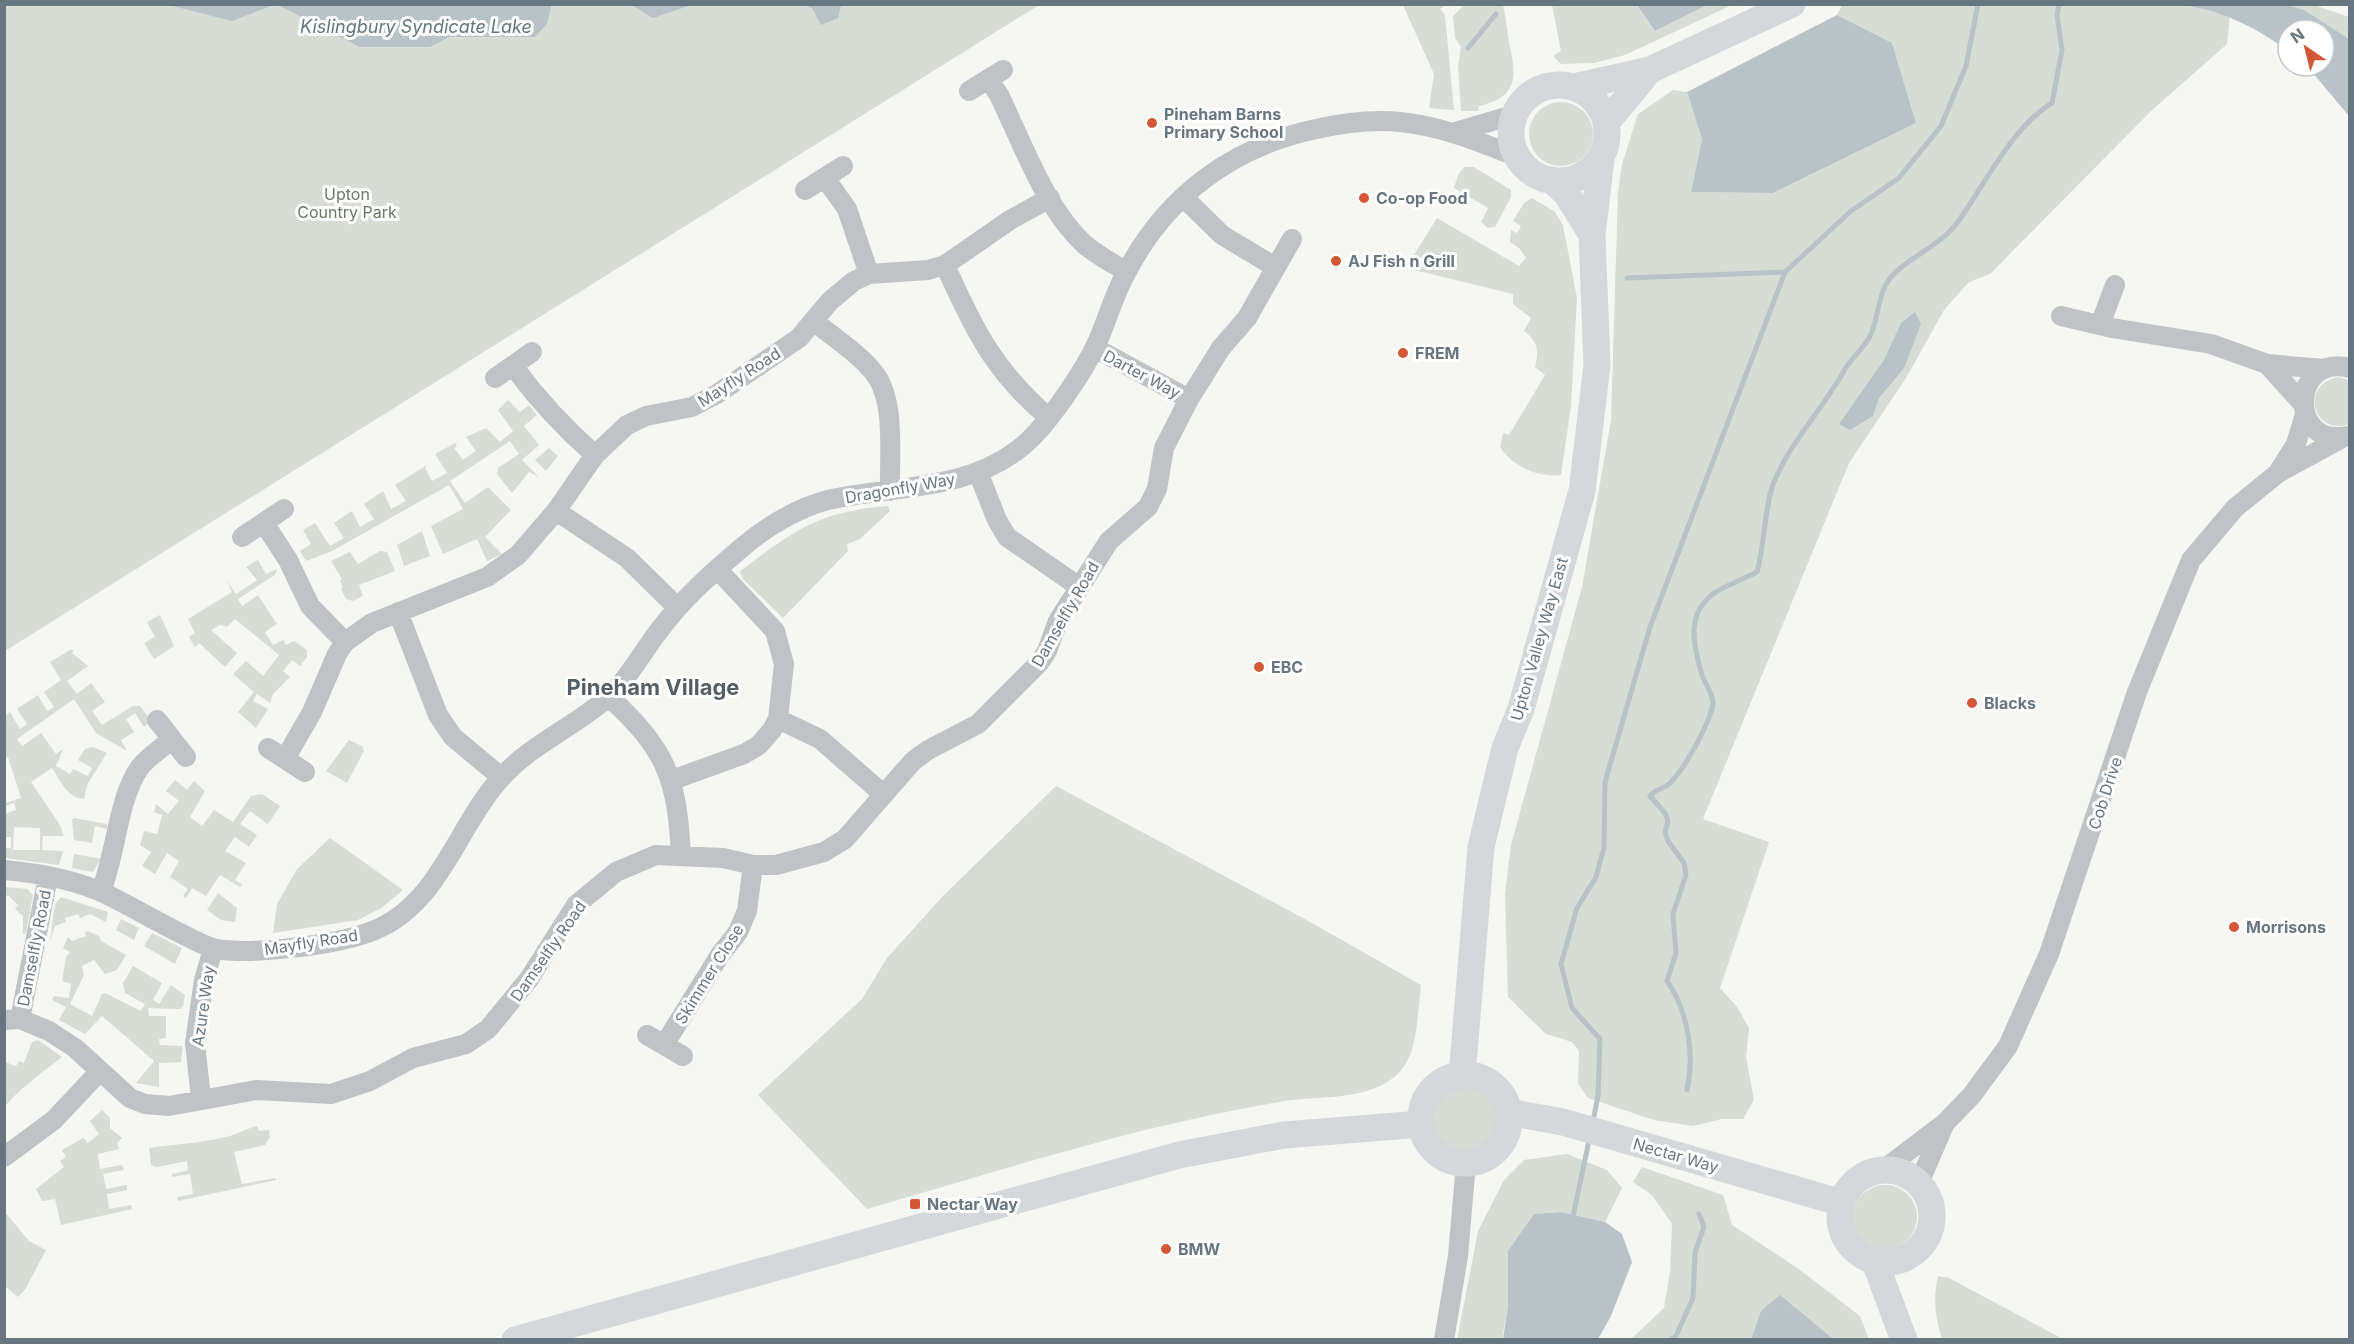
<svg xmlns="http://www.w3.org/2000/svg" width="2354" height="1344" font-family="Inter,sans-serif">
  <rect width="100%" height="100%" fill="#f6f6f3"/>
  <path fill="#d7dcd4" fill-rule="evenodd" d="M 2181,4 L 2230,16 L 2227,44 L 2150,112 L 1990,274 L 1969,282 L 1944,310 L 1906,378 L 1849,463 L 1703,819 L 1769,842 L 1720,988 L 1737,1007 L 1749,1028 L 1746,1057 L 1754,1100 L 1743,1119 L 1722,1119 L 1693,1126 L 1654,1120 L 1588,1098 L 1578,1084 L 1579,1051 L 1572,1042 L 1546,1034 L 1508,997 L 1505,894 L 1511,845 L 1582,587 L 1611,420 L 1618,192 L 1622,164 L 1638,114 L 1673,90 L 1687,92 L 1702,139 L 1691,192 L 1773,193 L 1916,123 L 1892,43 L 1837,15 L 1842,5 Z
    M 5,5 L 1039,5 L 5,651 Z
    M 1403,5 L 1446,5 L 1440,9 L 1445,15 L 1454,110 L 1429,108 L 1434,74 Z
    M 1464,5 L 1503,5 C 1506,18 1507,33 1510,47 C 1517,79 1516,98 1479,106 L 1478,111 L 1461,111 L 1458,66 L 1461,47 L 1455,38 L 1453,16 Z
    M 1552,5 L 1637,5 L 1655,31 L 1707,5 L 1732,5 L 1625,55 L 1594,63 L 1561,64 L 1553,56 L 1561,51 Z
    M 2282,5 L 2314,5 L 2349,17 L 2349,39 L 2304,10 Z
    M1529 134a32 32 0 1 1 64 0a32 32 0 1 1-64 0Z
    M 1464,167 L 1474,167 L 1511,190 L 1511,197 L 1495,227 L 1488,228 L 1481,222 L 1488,208 L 1454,188 L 1458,175 Z
    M 1532,198 L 1555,212 L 1563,225 L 1577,298 L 1571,406 L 1561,475 C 1538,478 1512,466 1500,447 L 1503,433 L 1509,435 L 1545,375 L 1535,367 C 1539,351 1538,341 1524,331 L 1531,318 L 1513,304 L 1513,294 L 1406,268 L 1437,218 L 1519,266 L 1526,258 L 1519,248 L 1510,242 L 1511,230 L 1517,233 L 1521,226 L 1513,221 L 1524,203 Z
    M 2339,377 L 2349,380 L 2350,424 C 2313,437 2298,384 2339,377 Z
    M 508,400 L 520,412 L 529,405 L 537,415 L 524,426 L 539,445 L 522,460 L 539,477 L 529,472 L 512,493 L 497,474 L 498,468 L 519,454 L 510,441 L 450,481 L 465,503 L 488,487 L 511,510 L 485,537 L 502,554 L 487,561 L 477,539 L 443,554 L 431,526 L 463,509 L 449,485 L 332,551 L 306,561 L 300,551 L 311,544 L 303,530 L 315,523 L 330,546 L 344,538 L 334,523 L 352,511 L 360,527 L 374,519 L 364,504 L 383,491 L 391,509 L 406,501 L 395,485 L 427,465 L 425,468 L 432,481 L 447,473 L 435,454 L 455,443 L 457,446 L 454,448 L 463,460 L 476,451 L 466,437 L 486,428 L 500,442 L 513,431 L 498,410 Z
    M 549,448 L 558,456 L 546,471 L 535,460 Z
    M 888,506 L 890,511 L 860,539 L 847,544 L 848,551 L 783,618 L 743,579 L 740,571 C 796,530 816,512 888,506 Z
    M 422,531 L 430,556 L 404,566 L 397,545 Z
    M 380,551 L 387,552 L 395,571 L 359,585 L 363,596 L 353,601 L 346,599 L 341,589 L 343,587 L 340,581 L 342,579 L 331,561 L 350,552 L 358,564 Z
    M 258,560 L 266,574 L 277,569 L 275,575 L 238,599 L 242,606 L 258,595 L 276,623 L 279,622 L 265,632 L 273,645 L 283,640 L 286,645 L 294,641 L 307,650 L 307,657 L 300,666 L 292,660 L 283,671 L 290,677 L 273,694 L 270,703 L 257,694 L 253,701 L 268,709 L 256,728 L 238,712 L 254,692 L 233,674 L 246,661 L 263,676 L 279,655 L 235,619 L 227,627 L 220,625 L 211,630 L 237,653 L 225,667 L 199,643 L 195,647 L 189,637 L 195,633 L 188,619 L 232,592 L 227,581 L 236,594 L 257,580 L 246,567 Z
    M 160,615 L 174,646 L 154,659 L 144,643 L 155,637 L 147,622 Z
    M 70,650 L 74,650 L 72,653 L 88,666 L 67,681 L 77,694 L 91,683 L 105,702 L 92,711 L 102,725 L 133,706 L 140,706 L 151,721 L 144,727 L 135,713 L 126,719 L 134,732 L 121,740 L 127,751 L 96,733 L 74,699 L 17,739 L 22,746 L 41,733 L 56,754 L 63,749 L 56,766 L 70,774 L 73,769 L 88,776 L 92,768 L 78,760 L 85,749 L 93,747 L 107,753 L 87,785 L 84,799 C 67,798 60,780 52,768 L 31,782 L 60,825 L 64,836 L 43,836 L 42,850 L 63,851 L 59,865 L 5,858 L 5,848 L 11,848 L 11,837 L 5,837 L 4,814 L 16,810 L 14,803 L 5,806 L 5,803 L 21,798 L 8,757 L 5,758 L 5,716 L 10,712 L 20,729 L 27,724 L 17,709 L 38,695 L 47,711 L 54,707 L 44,692 L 61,680 L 50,662 ZM 14,827 L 40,828 L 40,850 L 13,850 Z
    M 349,740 L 362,746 L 364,751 L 347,783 L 326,771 Z
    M 175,780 L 187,790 L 194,781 L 205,791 L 190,817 L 202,826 L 214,810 L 233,822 L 251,796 L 262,794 L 280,806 L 268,824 L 250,811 L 240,824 L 257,835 L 249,847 L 235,837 L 225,851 L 246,863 L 235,880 L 242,884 L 240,887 L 220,875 L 206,896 L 192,888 L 186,898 L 183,896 L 188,889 L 170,877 L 179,861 L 167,853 L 155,874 L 142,866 L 151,852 L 140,845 L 144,831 L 157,834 L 162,815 L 154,812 L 156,804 L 168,814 L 179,801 L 166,791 Z
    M 1056,786 L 1303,918 L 1421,985 C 1417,1014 1419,1060 1393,1078 C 1361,1102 1316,1095 1279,1102 C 1139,1125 1003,1170 867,1209 L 758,1095 L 862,999 L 887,958 L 943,896 Z
    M 74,818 L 107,824 L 107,829 L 95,826 L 92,843 L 74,840 L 72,820 Z
    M 330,838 L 403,890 L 381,908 L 358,920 L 273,933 L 277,904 L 297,869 Z
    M 74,854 L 101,859 L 93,872 L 72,868 Z
    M 4,887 L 27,889 L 33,895 L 26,933 L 23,934 L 23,916 L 15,909 L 18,905 L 8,895 L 5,897 Z
    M 218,893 L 237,908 L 235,922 L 221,920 L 207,910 Z
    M 61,897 L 108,912 L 106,922 L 90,914 L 80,918 L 78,914 L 65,918 L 66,922 L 55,926 L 50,941 L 55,904 Z
    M 121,919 L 139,928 L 134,940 L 116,930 Z
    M 88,931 L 99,936 L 101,941 L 126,955 L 117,970 L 105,974 L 94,960 L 82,966 L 84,975 L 70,1004 L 92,1016 L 102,994 L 105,993 L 141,1011 L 145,1004 L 125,993 L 123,983 L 133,966 L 162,983 L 153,1000 L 159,1004 L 171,985 L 185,995 L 183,1006 L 180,1009 L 148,1008 L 149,1016 L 166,1016 L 166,1038 L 159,1039 L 160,1045 L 183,1046 L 181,1062 L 159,1063 L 159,1087 L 136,1083 L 154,1061 L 102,1016 L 85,1034 L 59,1020 L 66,1007 L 52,1000 L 54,996 L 69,998 L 71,984 L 62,981 L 66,957 L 70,952 L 63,948 L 68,937 L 72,941 L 86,936 L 85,932 Z
    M 152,933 L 182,948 L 175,964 L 144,946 Z
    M 38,1040 L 62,1057 C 41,1073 22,1087 5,1106 L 5,1062 L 16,1066 L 19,1061 L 24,1063 L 32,1042 Z
    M1429 1119a35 35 0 1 1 70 0a35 35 0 1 1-70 0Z
    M 102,1110 L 110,1118 L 110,1128 L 122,1138 L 117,1143 L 119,1149 L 98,1154 L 100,1169 L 122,1165 L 124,1170 L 103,1174 L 106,1189 L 127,1185 L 127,1190 L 107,1194 L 109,1209 L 131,1205 L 132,1209 L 61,1225 L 55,1199 L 42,1201 L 36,1189 L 64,1167 L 60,1161 L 66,1157 L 62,1150 L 83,1138 L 88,1143 L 99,1134 L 90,1121 Z
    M 257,1126 L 259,1131 L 269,1130 L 270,1137 L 265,1145 L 234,1152 L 242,1184 L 275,1178 L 276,1180 L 178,1201 L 177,1197 L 193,1194 L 190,1174 L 172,1177 L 172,1174 L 188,1170 L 187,1161 L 157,1167 L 151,1165 L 149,1148 C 177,1144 203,1143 230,1136 C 239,1133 247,1129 257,1126 Z
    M 1567,1154 L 1607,1170 L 1622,1188 L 1605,1222 L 1561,1212 L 1534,1214 L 1509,1251 L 1508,1306 L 1502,1339 L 1457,1340 L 1478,1231 L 1504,1180 L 1524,1160 Z
    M 1642,1167 L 1723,1195 L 1732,1225 L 1796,1267 L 1860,1316 L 1869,1339 L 1833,1339 L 1829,1336 L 1761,1311 L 1751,1339 L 1630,1340 L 1664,1308 L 1670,1272 L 1672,1224 L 1652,1195 L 1633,1182 Z
    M1853 1217a32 32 0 1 1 64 0a32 32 0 1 1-64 0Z
    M 4,1211 L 29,1241 L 46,1250 L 26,1288 L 18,1297 L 5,1286 Z
    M 1938,1276 L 1949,1278 L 2063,1339 L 1942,1339 C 1935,1318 1933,1298 1938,1276 Z"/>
  <path fill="#b8c2c7" d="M 2282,4 L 2304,10 L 2349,39 L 2349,116 L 2307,66 L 2324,66 L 2324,30 L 2288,30 L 2288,51 C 2256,27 2221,10 2181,5 Z
    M 169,5 L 273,5 L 232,21 Z
    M 278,5 L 554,5 L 551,6 L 547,24 L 535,37 L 449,37 L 430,47 L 360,47 Z
    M 632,5 L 691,5 L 653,18 Z
    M 803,5 L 841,5 L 838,18 L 821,25 L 812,8 Z
    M 1637,5 L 1637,4 L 1707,5 L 1655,31 Z
    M 1837,15 L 1892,43 L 1916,123 L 1773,193 L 1691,192 L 1702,139 L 1687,92 Z
    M 1915,312 L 1921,324 L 1904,368 L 1879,398 L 1873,416 L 1850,430 L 1839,424 L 1884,360 L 1901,323 Z
    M 1561,1212 L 1605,1222 L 1622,1234 L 1632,1262 L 1611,1316 L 1598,1339 L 1503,1339 L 1508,1306 L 1508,1251 L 1534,1214 Z
    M 1780,1295 L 1833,1339 L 1751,1339 L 1761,1311 Z"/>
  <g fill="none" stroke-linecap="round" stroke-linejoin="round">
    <path stroke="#b8c2c7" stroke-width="5" d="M 1468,48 L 1496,14
      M 1627,278 L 1785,272 L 1851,211 L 1899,178 L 1941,126 L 1966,66 L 1978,4
      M 1687,1090 C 1695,1055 1688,1011 1667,981 L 1676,953 L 1673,914 L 1686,875 L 1684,863 L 1668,841 L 1665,832 L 1668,821 L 1665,813 L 1650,796 C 1655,789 1663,789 1669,784 C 1684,770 1709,725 1713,704 C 1714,695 1705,684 1702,675 C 1693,645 1685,612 1716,592 C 1729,584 1744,579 1757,572 C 1765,545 1764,506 1774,482 C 1791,441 1822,410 1844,371 C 1850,359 1862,350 1869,338 C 1878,323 1877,302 1885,286 C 1898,261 1939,248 1957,223 C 1985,185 2011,128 2052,103 L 2062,50 L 2057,15 L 2059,4
      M 1593,1121 L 1598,1096 L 1600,1039 L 1572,1008 L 1561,964 L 1577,908 L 1596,877 L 1604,848 L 1605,782 L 1650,627 L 1785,272
      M 1572,1221 L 1590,1136
      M 1670,1340 L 1676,1336 L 1693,1298 L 1695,1252 L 1704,1227 L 1699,1214"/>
    <path stroke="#bfc3c6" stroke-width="20" d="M 989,80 L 999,95 C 1022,142 1045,208 1084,244 C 1097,255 1111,263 1126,271
      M 969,91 L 1003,70
      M 1455,132 L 1513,115
      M 825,178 L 847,209 L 869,274
      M 805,190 L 843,166
      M 1183,197 L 1222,235 L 1275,267
      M 945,265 C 974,330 994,371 1049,418
      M 2061,316 L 2112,328 L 2211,344 L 2267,364 L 2324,369
      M 815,322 C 834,338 860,354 875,374 C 896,402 889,456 890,491
      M 2100,325 L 2115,285
      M 1095,348 L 1189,399
      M 2267,364 L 2303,404
      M 513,366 C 538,400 564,428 595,455
      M 495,378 L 532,352
      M 2347,436 C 2288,448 2290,353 2350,368
      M 2279,471 L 2296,444 L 2305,414
      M 978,472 L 997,520 L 1007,537 L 1078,586
      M 556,511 L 627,558 L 677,607
      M 264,523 L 288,560 L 310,606 L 345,642
      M 242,537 L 284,509
      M 398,612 L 438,715 L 453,737 L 501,777
      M 609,697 C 667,750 677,778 681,856
      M 778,719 L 820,739 L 883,794
      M 157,720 L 186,757
      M 268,748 L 305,772
      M 285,759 L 312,712 L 337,654 L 345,642 L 372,623 L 487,577 L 518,555 L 556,511 L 595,455 L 627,425 L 646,416 L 692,407 L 717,394 L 799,338 L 830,301 L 854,281 L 869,274 L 928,270 L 945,265 L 1010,220 L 1050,198
      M 672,780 L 744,754 L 759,745 L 772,730 L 778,719 L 784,664 L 775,631 L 718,570
      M 4,870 C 37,873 76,880 106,894 C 134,908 161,924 190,938 C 198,942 207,947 216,949 C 255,955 339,945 375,930 C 440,903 456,828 500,779 C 530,745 572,728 606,699 C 627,681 641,654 658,632 C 682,599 714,571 745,545 C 767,526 800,507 828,500 C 895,485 971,492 1026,443 C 1049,423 1084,371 1097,343 C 1107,320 1114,295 1126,273 C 1166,196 1232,147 1316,129 C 1343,123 1372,119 1400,122 C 1442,126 1479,142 1518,157
      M 101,891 C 116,855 118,797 140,767 C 148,757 162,748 172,739
      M 20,1019 L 48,877
      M 4,1020 L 20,1019 L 49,1031 L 75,1048 L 130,1098 L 145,1104 L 169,1106 L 256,1090 L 331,1094 L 370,1081 L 413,1058 L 466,1044 L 488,1029 L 529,979 L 576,905 L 616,872 L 656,855 L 723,858 L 753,865 L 776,865 L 824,852 L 845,839 L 913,761 L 928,750 L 978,724 L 1039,663 L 1047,651 L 1058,621 L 1109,541 L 1148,507 L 1157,489 L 1164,448 L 1189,399 L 1221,348 L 1247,318 L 1292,239
      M 647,1035 L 683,1056
      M 664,1045 L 720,955 L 738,932 L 747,911 L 753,865
      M 201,1099 L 195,1043 L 204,980 L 213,949
      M 4,1157 L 54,1120 L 99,1072
      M 1883,1170 L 1945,1123 L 1972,1095 L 2008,1046 L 2049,954 L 2137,692 L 2191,560 L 2235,508 L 2278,473 L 2344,437
      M 1919,1183 L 1944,1125
      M 1444,1340 L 1458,1256 L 1466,1163"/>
    <path stroke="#d4d8db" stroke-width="27" d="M1511 133a48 48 0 1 1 96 0a48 48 0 1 1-96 0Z
      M 1574,87 L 1650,70 L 1792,4
      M 1607,122 L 1650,70
      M 1551,180 L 1566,193 L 1592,235
      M1421 1119a44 44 0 1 1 88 0a44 44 0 1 1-88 0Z
      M 1462,1076 L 1481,847 L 1505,748 L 1521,709 L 1582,491 L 1597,365 L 1592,235 L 1601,159
      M 1508,1112 L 1563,1122 L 1842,1203
      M1840 1216a46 46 0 1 1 92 0a46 46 0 1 1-92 0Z
      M 1875,1262 L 1904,1340
      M 515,1340 L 1179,1155 L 1284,1135 L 1421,1124"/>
  </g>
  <g fill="#d45835" stroke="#fff" stroke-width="2">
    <circle cx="1152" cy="123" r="6"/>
    <circle cx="1364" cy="198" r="6"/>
    <circle cx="1336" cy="261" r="6"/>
    <circle cx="1403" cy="353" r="6"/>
    <circle cx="1259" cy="667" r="6"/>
    <circle cx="1972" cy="703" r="6"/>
    <circle cx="2234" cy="927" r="6"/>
    <rect x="909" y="1198" width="12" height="12" rx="3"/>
    <circle cx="1166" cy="1249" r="6"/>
  </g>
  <g text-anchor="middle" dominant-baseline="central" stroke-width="6" stroke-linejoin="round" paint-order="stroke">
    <g font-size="16" font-weight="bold" fill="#677681" stroke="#fff" text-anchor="start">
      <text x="1164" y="114">Pineham Barns<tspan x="1164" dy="18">Primary School</tspan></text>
      <text x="1376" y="198">Co-op Food</text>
      <text x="1348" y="261">AJ Fish n Grill</text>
      <text x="1415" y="353">FREM</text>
      <text x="1271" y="667">EBC</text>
      <text x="1984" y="703">Blacks</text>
      <text x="2246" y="927">Morrisons</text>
      <text x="927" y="1204">Nectar Way</text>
      <text x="1178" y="1249">BMW</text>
    </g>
    <g font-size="16" fill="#6a7966" stroke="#fff">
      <text x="347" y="194">Upton<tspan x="347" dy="18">Country Park</tspan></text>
    </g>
    <g font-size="16" fill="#677681" stroke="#fff">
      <text transform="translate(1142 374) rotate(28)">Darter Way</text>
      <text transform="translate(739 377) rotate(-33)">Mayfly Road</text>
      <text transform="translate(900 488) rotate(-10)">Dragonfly Way</text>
      <text transform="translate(1065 614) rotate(-60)">Damselfly Road</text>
      <text transform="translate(1539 639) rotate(-74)">Upton Valley Way East</text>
      <text transform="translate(2105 793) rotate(-72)">Cob Drive</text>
      <text transform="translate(311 942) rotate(-9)">Mayfly Road</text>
      <text transform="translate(34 948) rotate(-79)">Damselfly Road</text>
      <text transform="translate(548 951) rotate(-55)">Damselfly Road</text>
      <text transform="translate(709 974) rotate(-58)">Skimmer Close</text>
      <text transform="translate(203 1006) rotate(-82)">Azure Way</text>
      <text transform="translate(1676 1155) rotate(16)">Nectar Way</text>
    </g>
    <g font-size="18" font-style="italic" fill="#63777e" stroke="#fff">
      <text x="416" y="26">Kislingbury Syndicate Lake</text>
    </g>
    <g font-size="22" font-weight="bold" fill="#555f67" stroke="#fff">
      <text x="653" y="687">Pineham Village</text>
    </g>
  </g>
  <rect width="2354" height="1344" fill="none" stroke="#677681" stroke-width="12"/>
  <g transform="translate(2306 48) rotate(325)"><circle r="28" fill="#ffffff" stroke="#c2c8cd" stroke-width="1.5"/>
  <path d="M0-4.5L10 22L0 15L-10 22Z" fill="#d45835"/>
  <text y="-9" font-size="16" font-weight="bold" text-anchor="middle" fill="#677681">N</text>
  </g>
</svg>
